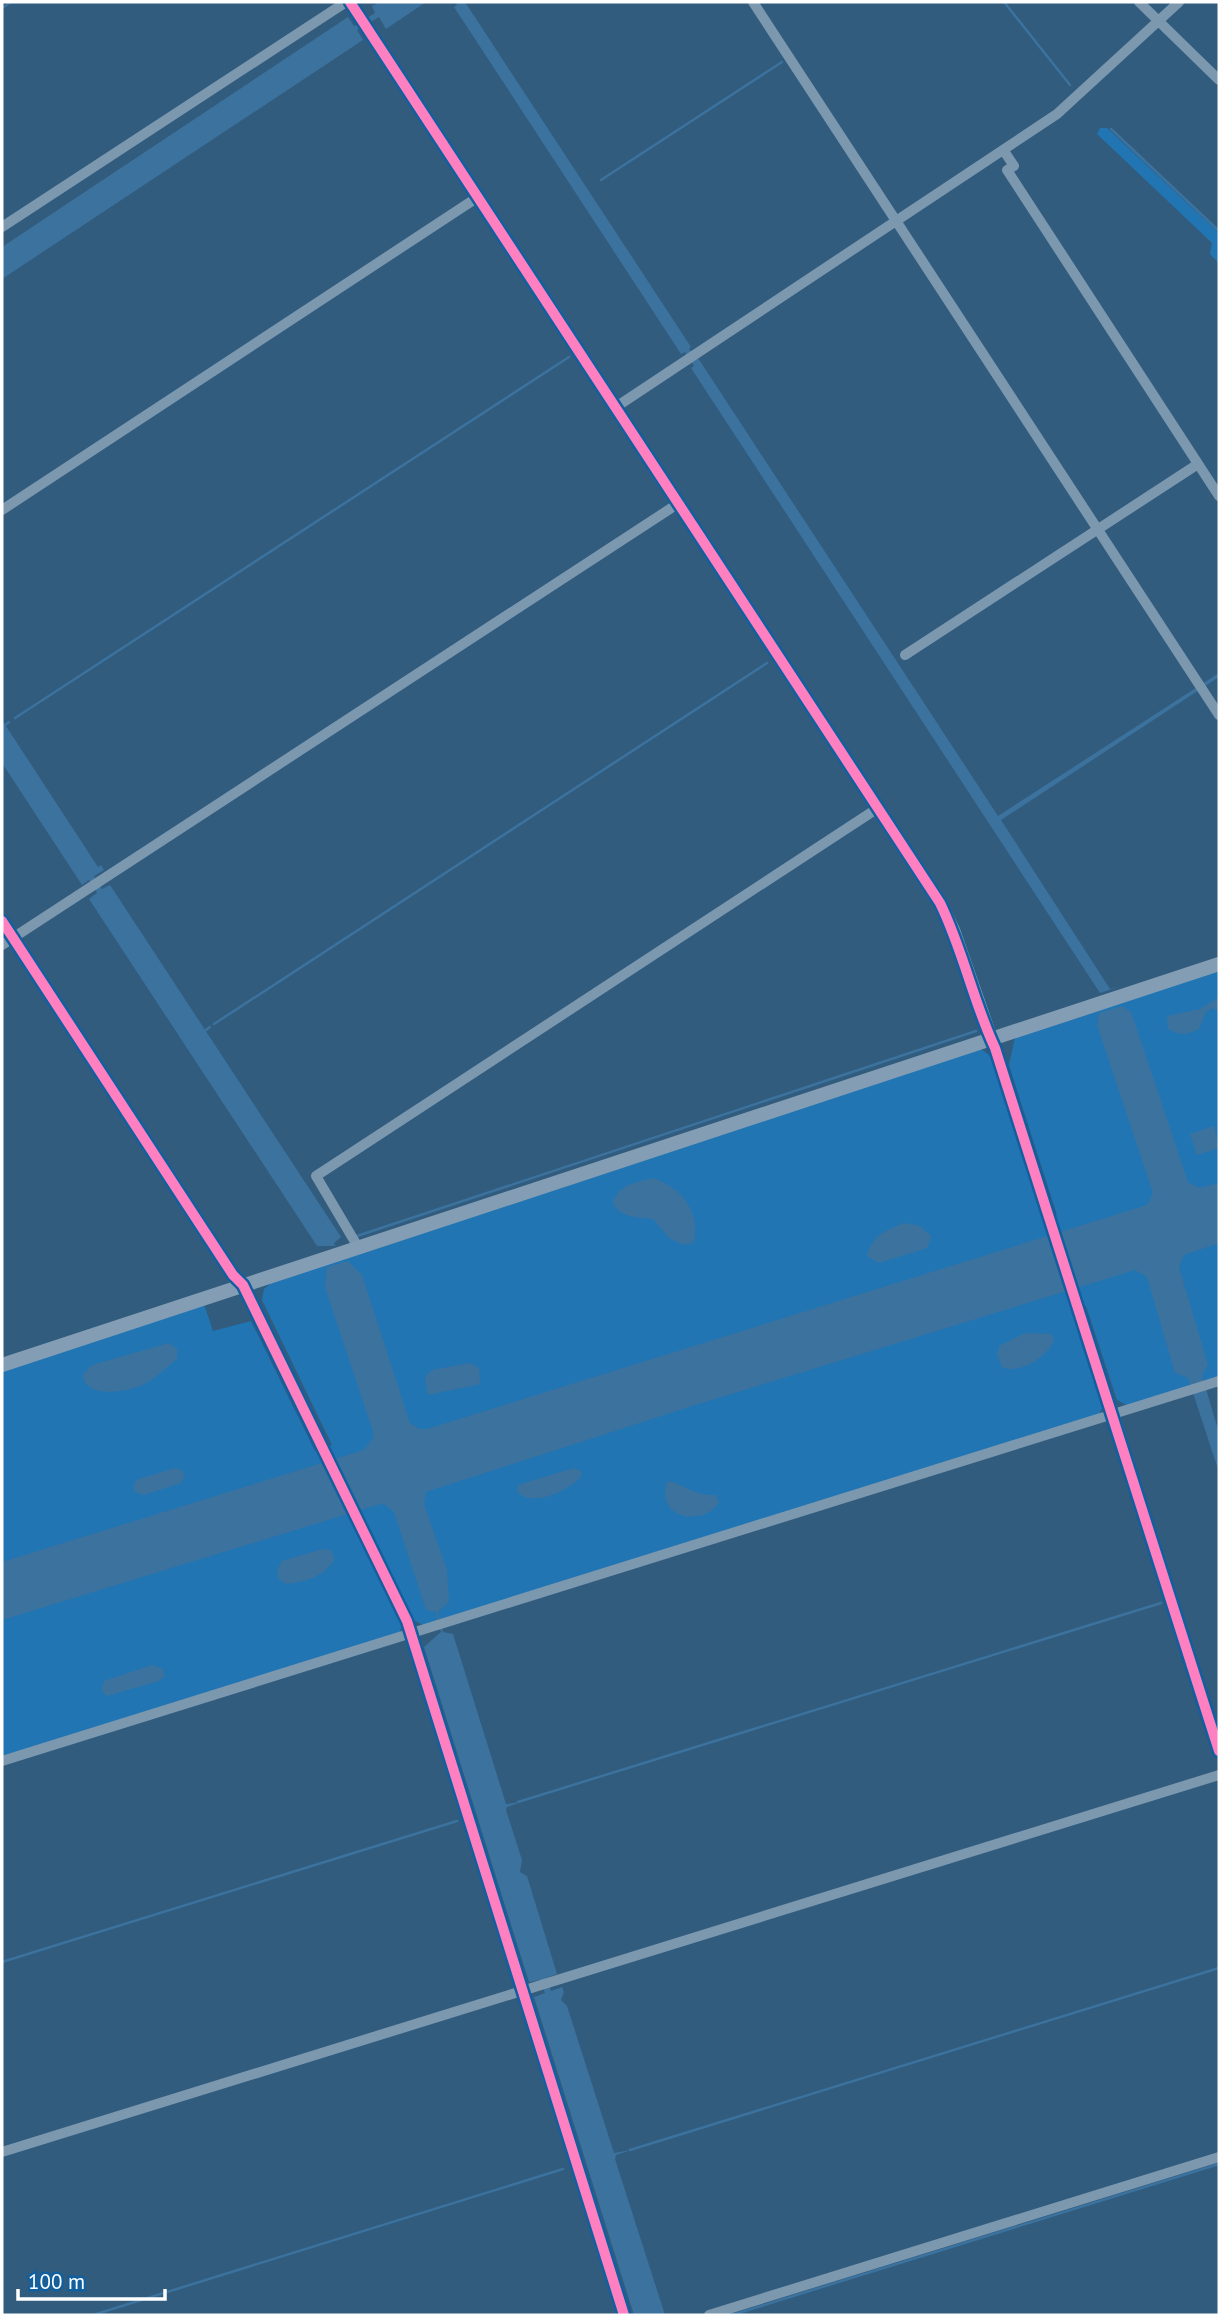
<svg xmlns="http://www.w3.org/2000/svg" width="1221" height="2317" font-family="'PT Sans',sans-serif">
  <rect width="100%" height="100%" fill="#315c7e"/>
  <path fill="#2275b3" d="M 1100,128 L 1107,128 L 1219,233 L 1219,263 L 1210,254 L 1212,243 L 1097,134 Z
    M 1219,969 L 1219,1378 L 1128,1406 L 1117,1400 L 1086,1306 L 1074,1308 L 1105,1403 L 1098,1416 L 423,1625 L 414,1620 L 366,1522 L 402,1624 L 400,1633 L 2,1757 L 2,1370 L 204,1304 L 213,1331 L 251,1321 L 315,1451 L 332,1445 L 262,1300 L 264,1289 L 271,1283 L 981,1049 L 990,1056 L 1044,1218 L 1057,1215 L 1009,1065 L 1015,1037 Z"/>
  <path fill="#3c729e" d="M 379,2 L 426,2 L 386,29 L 379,17 L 357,30 L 363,40 L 2,279 L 2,247 L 348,17 L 354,26 L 375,13 L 372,6 Z
    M 455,2 L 465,2 L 691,347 L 689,349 L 700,361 L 998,816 L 1219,673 L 1219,677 L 1001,820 L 1110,989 L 1124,985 L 1100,993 L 691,368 L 694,366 L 685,352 L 681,354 L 454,7 L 457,5 Z
    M 2,720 L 98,867 L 101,865 L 104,870 L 94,876 L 102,889 L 110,885 L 341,1237 L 334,1243 L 335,1246 L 317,1246 L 89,899 L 97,893 L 89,880 L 82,885 L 2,763 Z
    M 1219,997 L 1219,1011 L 1212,1008 L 1206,1012 L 1199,1029 C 1188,1035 1180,1036 1168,1029 L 1167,1016 L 1200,1009 Z
    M 1122,1006 L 1131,1012 L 1188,1182 L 1199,1188 L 1219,1183 L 1219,1243 L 1184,1255 L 1179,1267 L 1208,1365 L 1202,1375 L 1219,1433 L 1219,1472 L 1188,1378 L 1175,1373 L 1147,1277 L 1135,1270 L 692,1406 L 426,1492 L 424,1504 L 447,1570 L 449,1602 L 438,1612 L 443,1632 L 453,1634 L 506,1804 L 521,1802 L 507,1807 L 506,1810 L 522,1860 L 520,1872 L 527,1876 L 557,1974 L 546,1978 L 551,1991 L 562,1987 L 564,1992 L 561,2000 L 567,2006 L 614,2153 L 631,2150 L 616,2155 L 615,2159 L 665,2315 L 634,2315 L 534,1997 L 545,1993 L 540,1980 L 529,1982 L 424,1647 L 441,1632 L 436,1612 L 426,1610 L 394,1512 L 384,1504 L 377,1505 L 2,1620 L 2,1562 L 364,1450 L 373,1438 L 373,1431 L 325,1287 L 327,1267 L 348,1261 L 362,1275 L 410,1423 L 419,1429 L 427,1429 L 1147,1205 L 1153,1193 L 1097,1025 L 1099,1013 Z
    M 1214,1126 L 1219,1148 L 1197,1155 L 1190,1134 Z
    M 653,1178 C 680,1186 703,1214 693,1243 L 684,1245 L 669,1238 L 653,1219 C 638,1217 620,1218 613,1203 C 619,1184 635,1183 653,1178 Z
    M 905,1223 L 920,1226 L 931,1236 L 927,1248 L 879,1263 L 867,1256 C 871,1236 888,1229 905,1223 Z
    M 1025,1333 L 1051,1334 L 1054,1339 C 1048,1357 1020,1375 1002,1367 L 997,1355 L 999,1346 Z
    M 169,1343 L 177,1349 L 177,1359 C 165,1369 154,1380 140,1386 C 124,1392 84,1399 83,1374 L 92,1365 Z
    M 470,1363 L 479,1368 L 480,1384 L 428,1395 L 425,1377 L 432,1370 Z
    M 175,1468 L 182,1470 L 185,1476 L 181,1483 L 144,1495 L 137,1493 L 133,1488 L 136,1480 Z
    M 574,1468 L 581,1471 L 581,1477 C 569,1490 531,1509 517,1491 L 518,1485 Z
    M 667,1481 C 684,1483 691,1496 716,1495 L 719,1502 C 706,1526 655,1522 667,1481 Z
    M 323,1549 L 332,1551 L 334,1560 C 324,1577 304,1582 286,1584 L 279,1579 L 277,1570 L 282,1561 Z
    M 152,1665 L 163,1669 L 165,1676 L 159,1681 L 107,1696 L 101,1690 L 104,1681 Z"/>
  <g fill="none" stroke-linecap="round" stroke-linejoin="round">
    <path stroke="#3c729e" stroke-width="2.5" d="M 1004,2 L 1070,85
      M 2,8 L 11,2
      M 1111,129 L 1219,231
      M 601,180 L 782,62
      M 15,718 L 569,357
      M 5,725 L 9,722
      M 214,1024 L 767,663
      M 206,1030 L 210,1027
      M 357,1236 L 976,1031
      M 518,1802 L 1161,1603
      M 2,1962 L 457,1821
      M 630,2150 L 1219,1968
      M 93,2315 L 563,2169
      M 732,2315 L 1219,2164"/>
    <path stroke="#7c98af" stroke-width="10" d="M 753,2 L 1219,715
      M 1139,2 L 1219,80
      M 1004,151 L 1014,166 L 1007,170 L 1219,496
      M 2,227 L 346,2
      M 616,407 L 1057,114 L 1179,2
      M 2,510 L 478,197
      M 905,655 L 1198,464
      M 2,945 L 679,503
      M 991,1039 L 1114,1414 L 1219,1751
      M 358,1247 L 316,1176 L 878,808
      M 2,1761 L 1219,1381
      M 2,2152 L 1219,1775
      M 709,2315 L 1219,2157"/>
    <path stroke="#839eb4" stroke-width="14" d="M 350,2 L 940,903 L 953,930 L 991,1039
      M 2,921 L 233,1275 L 243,1285 L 407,1621 L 624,2315
      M 2,1365 L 1219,964"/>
    <g stroke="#115f9e" stroke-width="15">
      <path id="cycleway" d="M 350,2 L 940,903 C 963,950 973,1001 995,1048 L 1219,1751
        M 2,921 L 233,1275 L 243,1285 L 407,1621 L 624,2315"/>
    </g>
    <use href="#cycleway" stroke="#ff80c0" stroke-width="10"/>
  </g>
  <rect width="1221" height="2317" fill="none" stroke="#ffffff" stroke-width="7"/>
  <path d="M18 2289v10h147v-10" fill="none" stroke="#ffffff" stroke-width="3.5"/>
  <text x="28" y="2289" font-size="21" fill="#ffffff" stroke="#115f9e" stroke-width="5" paint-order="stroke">100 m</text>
</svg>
